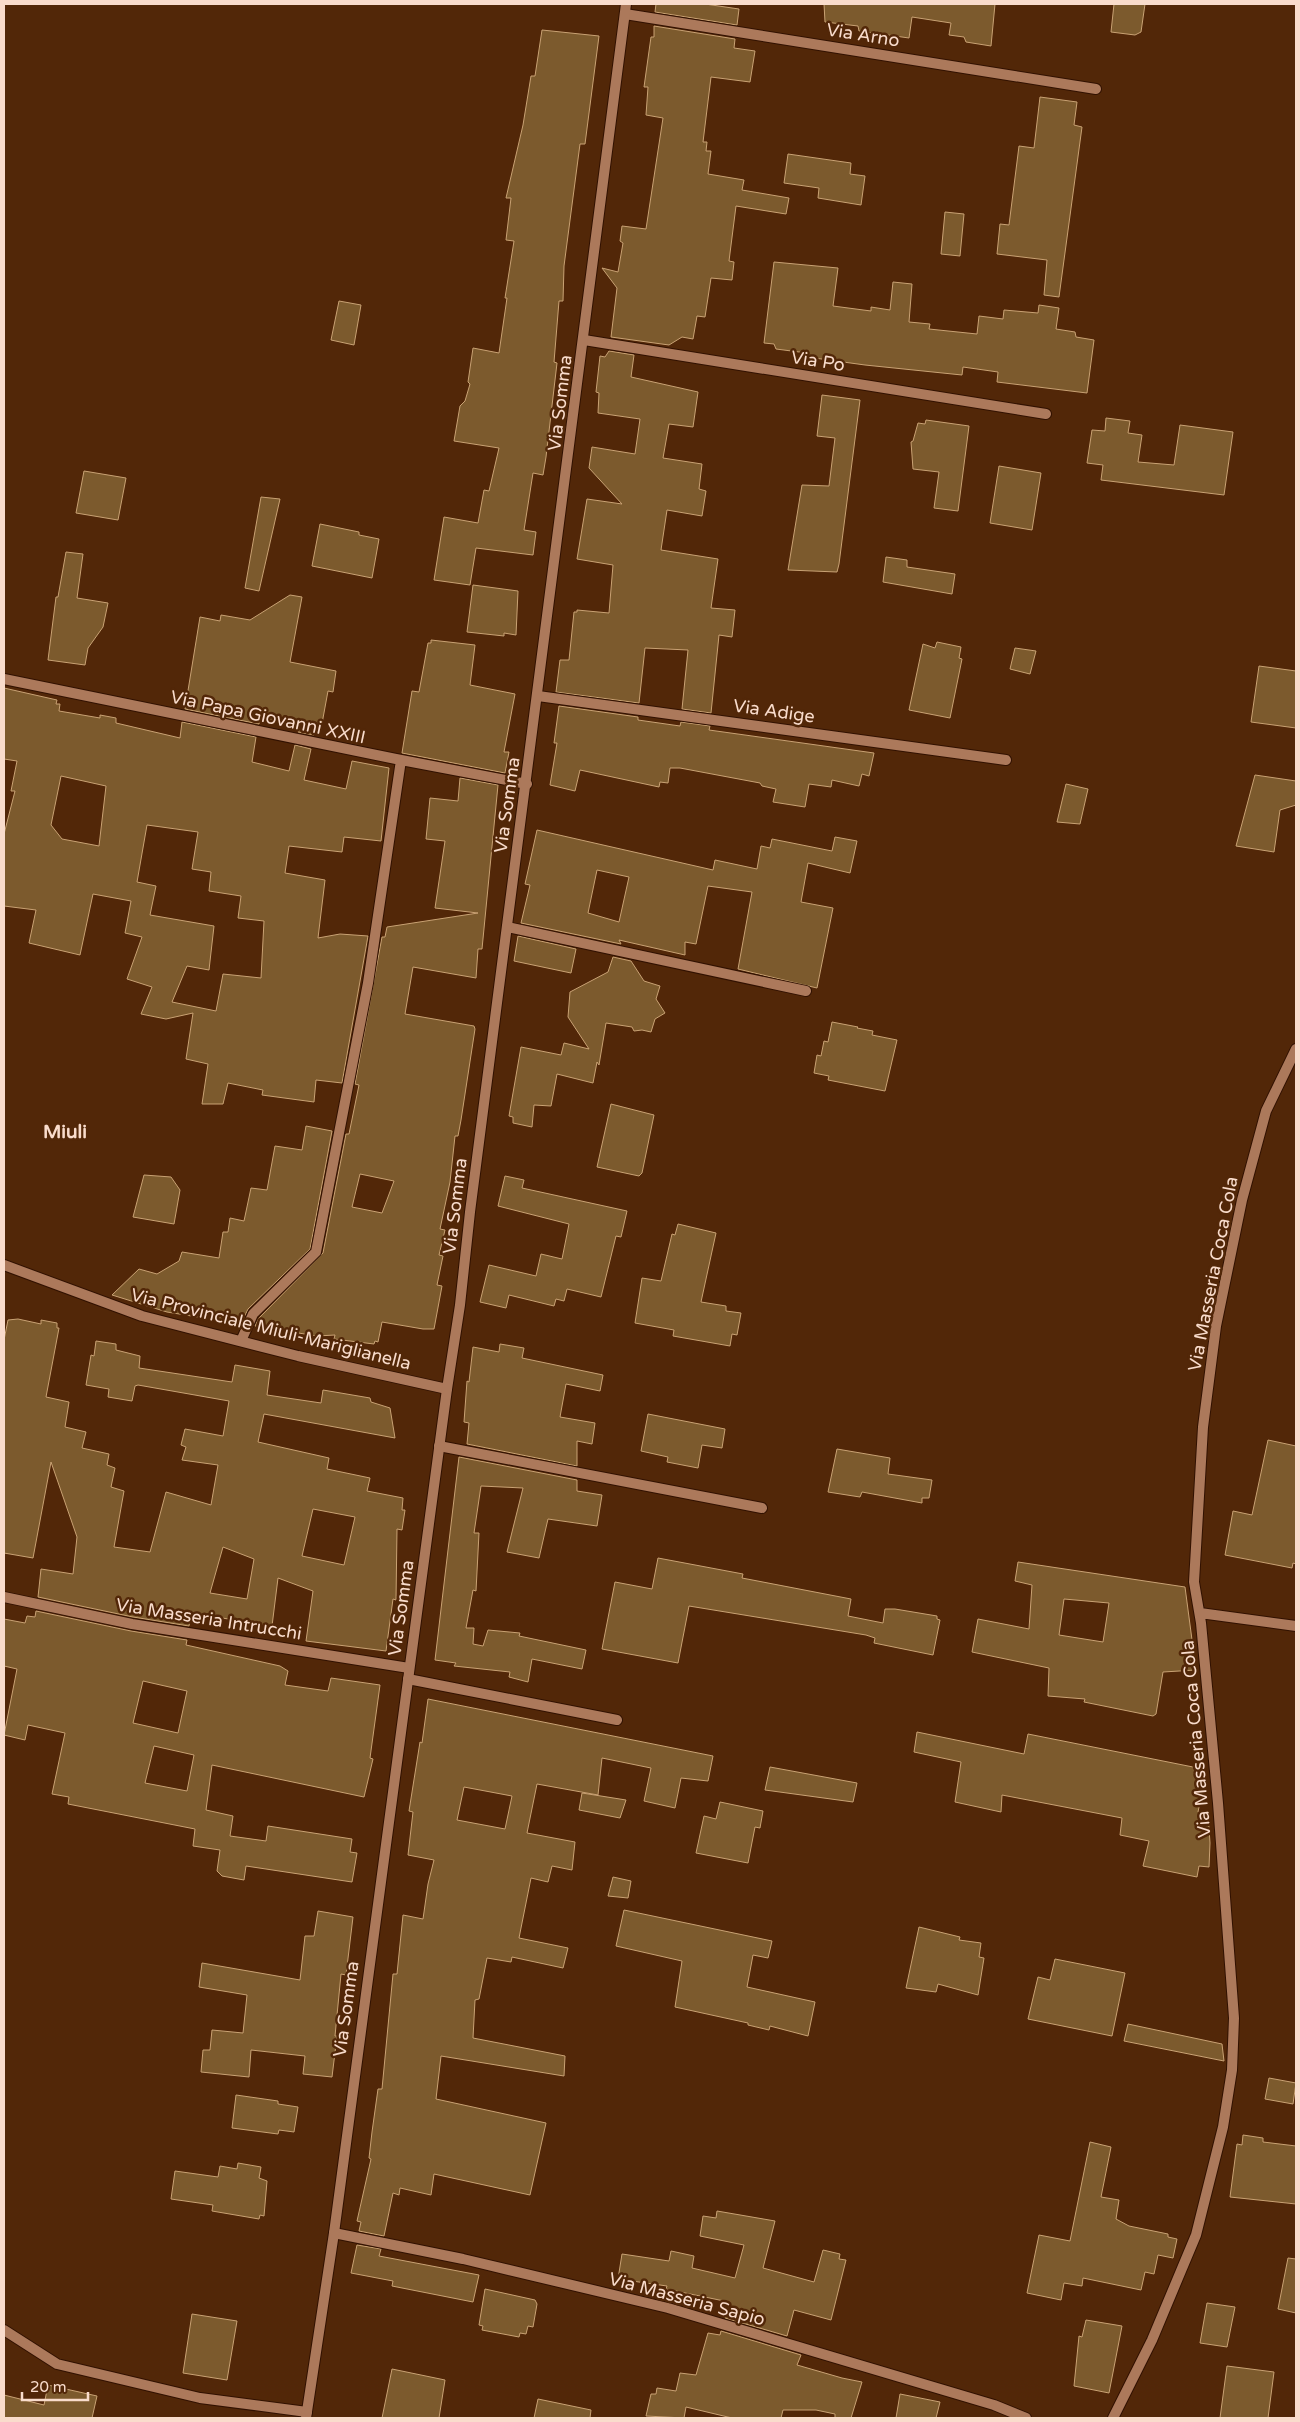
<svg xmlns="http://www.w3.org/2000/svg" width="1300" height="2422" font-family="'Varela Round',sans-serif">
  <rect width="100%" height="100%" fill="#522708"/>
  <path fill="#7c5a2d" stroke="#c9a274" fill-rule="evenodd" d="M 656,4 L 705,4 L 739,9 L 737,25 L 655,12 Z
    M 824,4 L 995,4 L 991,46 L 966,42 L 964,37 L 949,35 L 951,23 L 912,17 L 909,38 L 859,31 L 858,26 L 825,22 Z
    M 1114,4 L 1145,4 L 1141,32 L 1135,35 L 1111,32 Z
    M 654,26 L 735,39 L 734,48 L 755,51 L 750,82 L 711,77 L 703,142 L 707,142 L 706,151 L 711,151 L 708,174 L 744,180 L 742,190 L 789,198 L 786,214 L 736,206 L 729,261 L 734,262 L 732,280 L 711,278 L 705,317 L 697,316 L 693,339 L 682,337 L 669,345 L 611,337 L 617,288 L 602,268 L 618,272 L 623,243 L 620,241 L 622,226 L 646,229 L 663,118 L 646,115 L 648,87 L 644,87 L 651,37 L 654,37 Z
    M 542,30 L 599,36 L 585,144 L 580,144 L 564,266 L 563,301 L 559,301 L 554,362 L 557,363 L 546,457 L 543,475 L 533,473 L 524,530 L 536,532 L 533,555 L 476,548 L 470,585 L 434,580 L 444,517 L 478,523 L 484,490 L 489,491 L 499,448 L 454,441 L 460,406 L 465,401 L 470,384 L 468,382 L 473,348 L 499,353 L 507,298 L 505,298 L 514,241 L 506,240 L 511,198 L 506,198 L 523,125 L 531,76 L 535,76 Z
    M 1040,97 L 1077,102 L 1074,125 L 1082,127 L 1059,297 L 1044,295 L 1047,260 L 997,254 L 1000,224 L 1009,225 L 1019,146 L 1034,148 Z
    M 788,154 L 851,163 L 850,174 L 865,176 L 861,205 L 818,198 L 819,188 L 784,183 Z
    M 945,212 L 964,214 L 960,256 L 941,254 Z
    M 774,262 L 838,268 L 833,306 L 871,311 L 871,307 L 890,310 L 893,282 L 912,284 L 909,322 L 930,324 L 929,329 L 977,334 L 979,316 L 1003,319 L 1004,310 L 1038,313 L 1039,305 L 1059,308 L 1056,329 L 1075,332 L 1076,337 L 1094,340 L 1087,393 L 997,382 L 998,372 L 963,367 L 962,375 L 865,365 L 807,357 L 807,353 L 776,349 L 774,344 L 764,343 Z
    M 339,301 L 361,305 L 354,345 L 331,340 Z
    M 609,351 L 634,355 L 631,377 L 698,392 L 693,427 L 669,424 L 663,458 L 702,464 L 699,489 L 706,491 L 702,516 L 667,510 L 661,550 L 718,559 L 711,608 L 735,610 L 732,637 L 719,635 L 711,713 L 682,709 L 688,650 L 645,648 L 639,703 L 556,692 L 560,660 L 569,660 L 574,612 L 577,612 L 577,610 L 609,613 L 613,565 L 577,559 L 587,499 L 622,504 L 589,468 L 592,447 L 635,454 L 640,419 L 598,413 L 599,393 L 596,392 L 600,356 L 605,357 Z
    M 822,395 L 860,400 L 839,564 L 837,572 L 788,570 L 802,485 L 829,486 L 835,438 L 817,436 Z
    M 1106,418 L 1130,421 L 1128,433 L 1142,435 L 1138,462 L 1174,465 L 1180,425 L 1233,432 L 1224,495 L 1101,480 L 1103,465 L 1087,463 L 1092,430 L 1105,431 Z
    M 926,420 L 969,426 L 958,511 L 934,508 L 939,472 L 913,469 L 911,442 L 913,441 L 918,423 L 925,424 Z
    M 999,466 L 1041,473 L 1032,530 L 990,523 Z
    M 84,471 L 126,478 L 118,520 L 76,513 Z
    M 261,497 L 280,499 L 259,591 L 245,588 Z
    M 320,524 L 359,532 L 359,535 L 379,539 L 372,578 L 312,566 Z
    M 66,552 L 83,554 L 77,598 L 108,603 L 103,627 L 88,648 L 85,665 L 48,660 L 56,597 L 58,597 Z
    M 886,557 L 907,560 L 907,567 L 955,574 L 952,594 L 883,582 Z
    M 473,585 L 518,591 L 516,635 L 504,633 L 504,636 L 467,632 Z
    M 290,595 L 302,597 L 290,662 L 336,671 L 333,692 L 328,691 L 321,729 L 316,728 L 314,735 L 298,732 L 299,725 L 260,718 L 259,724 L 185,709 L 200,617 L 220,621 L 221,615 L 250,620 Z
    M 431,640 L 475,645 L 470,685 L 515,694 L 504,752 L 509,752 L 505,773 L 402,753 L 412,691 L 419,692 L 428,643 L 431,643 Z
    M 937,642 L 961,647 L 959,658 L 962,659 L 950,718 L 909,710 L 923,644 L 935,648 Z
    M 1015,648 L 1036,651 L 1030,674 L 1010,669 Z
    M 1259,666 L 1296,671 L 1296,728 L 1251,722 Z
    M 4,688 L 57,700 L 56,704 L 60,704 L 59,711 L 100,718 L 100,715 L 116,718 L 116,723 L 180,738 L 182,722 L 256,737 L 252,762 L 289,771 L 295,745 L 311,749 L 304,780 L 346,789 L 352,761 L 389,768 L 381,841 L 344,837 L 342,852 L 289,846 L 285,873 L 325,880 L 318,938 L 340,934 L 368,936 L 342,1083 L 316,1080 L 314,1102 L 262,1095 L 263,1090 L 228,1083 L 223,1104 L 202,1104 L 208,1064 L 186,1059 L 193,1013 L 166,1019 L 141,1014 L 152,987 L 127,979 L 142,937 L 125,933 L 131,901 L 93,894 L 80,955 L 29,943 L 36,910 L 4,906 L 4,834 L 15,791 L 11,791 L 17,761 L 4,759 ZM 61,776 L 106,786 L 99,846 L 62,839 L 51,825 ZM 147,825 L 198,832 L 192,869 L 211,872 L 209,891 L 241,896 L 238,918 L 264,921 L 261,978 L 223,974 L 216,1011 L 172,1002 L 187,966 L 209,970 L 214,926 L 150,915 L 156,886 L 137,882 Z
    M 559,706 L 638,717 L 638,720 L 680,726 L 681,722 L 710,726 L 709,730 L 874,753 L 869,776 L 862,774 L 859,786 L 832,780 L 831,787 L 809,784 L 805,807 L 773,802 L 776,789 L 762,786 L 760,783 L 680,768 L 670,768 L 668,783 L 660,782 L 659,787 L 580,770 L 575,791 L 550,785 L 557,743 L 554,743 Z
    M 1255,775 L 1296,781 L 1296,805 L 1280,810 L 1274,852 L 1236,846 Z
    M 460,778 L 498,785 L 482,949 L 478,949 L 476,978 L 413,967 L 405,1014 L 474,1026 L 475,1029 L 461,1120 L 458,1136 L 455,1136 L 450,1182 L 440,1229 L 445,1230 L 439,1255 L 443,1256 L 437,1285 L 442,1286 L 434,1329 L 423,1329 L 382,1322 L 378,1342 L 375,1341 L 374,1344 L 334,1339 L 335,1335 L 317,1336 L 255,1326 L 259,1318 L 323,1253 L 346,1134 L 349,1134 L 359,1085 L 355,1084 L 382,937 L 385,937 L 387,927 L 478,913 L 435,908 L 445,841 L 426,839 L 430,798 L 458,801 ZM 360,1174 L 394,1181 L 382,1213 L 352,1207 Z
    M 1066,784 L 1088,789 L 1080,824 L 1057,822 Z
    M 537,830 L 713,870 L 715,860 L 757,869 L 761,846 L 770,848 L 772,839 L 832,851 L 835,837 L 857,841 L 850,873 L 808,863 L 801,902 L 833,908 L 817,988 L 738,969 L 752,892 L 708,886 L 696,944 L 685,942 L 685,955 L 619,940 L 621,944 L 521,923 L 530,885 L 525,884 ZM 597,870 L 629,877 L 619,922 L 588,913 Z
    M 518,936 L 576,949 L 571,973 L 514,961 Z
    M 613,957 L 631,961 L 644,981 L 660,986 L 656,999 L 665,1013 L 655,1019 L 651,1032 L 642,1030 L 634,1031 L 632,1027 L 606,1023 L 599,1065 L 597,1062 L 593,1083 L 557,1074 L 551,1106 L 534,1105 L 532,1127 L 513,1123 L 513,1117 L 509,1116 L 521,1047 L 561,1055 L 564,1043 L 589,1049 L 568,1017 L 570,992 L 608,972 Z
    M 832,1022 L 858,1027 L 857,1028 L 873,1031 L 872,1035 L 897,1040 L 885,1091 L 828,1080 L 829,1076 L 814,1073 L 817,1055 L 821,1056 L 824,1041 L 828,1042 Z
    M 611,1104 L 654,1115 L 642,1173 L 639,1176 L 597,1167 Z
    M 306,1126 L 332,1131 L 310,1249 L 248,1309 L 241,1324 L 167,1312 L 112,1295 L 139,1269 L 157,1274 L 179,1261 L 182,1252 L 219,1258 L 223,1232 L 228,1232 L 230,1218 L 244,1221 L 251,1188 L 267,1190 L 275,1146 L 302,1150 Z
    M 144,1175 L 171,1177 L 180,1190 L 174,1224 L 133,1217 Z
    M 505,1176 L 524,1180 L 522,1188 L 627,1211 L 621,1237 L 616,1236 L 601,1297 L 567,1289 L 564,1301 L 556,1299 L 554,1306 L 509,1295 L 506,1308 L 480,1302 L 489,1265 L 536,1276 L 541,1254 L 562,1259 L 569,1224 L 498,1206 Z
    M 678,1224 L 716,1233 L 701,1302 L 726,1306 L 726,1311 L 741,1313 L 737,1335 L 732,1334 L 730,1346 L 673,1336 L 674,1330 L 635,1323 L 642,1278 L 661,1281 L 672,1234 L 675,1235 Z
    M 18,1319 L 41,1324 L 41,1320 L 57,1323 L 57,1328 L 59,1328 L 46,1397 L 69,1402 L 65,1427 L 86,1432 L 82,1448 L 109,1454 L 107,1465 L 115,1468 L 111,1487 L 124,1491 L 114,1547 L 150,1552 L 166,1492 L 211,1505 L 218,1465 L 182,1460 L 186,1447 L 181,1445 L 185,1429 L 223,1436 L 229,1401 L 138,1385 L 135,1386 L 132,1401 L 108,1397 L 109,1389 L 86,1385 L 91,1355 L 94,1356 L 96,1341 L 116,1344 L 116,1350 L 140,1356 L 139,1368 L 232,1382 L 235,1365 L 270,1371 L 267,1395 L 321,1403 L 323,1390 L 370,1398 L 371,1402 L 390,1408 L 395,1438 L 264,1414 L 258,1442 L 329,1458 L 327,1469 L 370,1478 L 367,1491 L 403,1498 L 402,1510 L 405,1510 L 402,1530 L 397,1529 L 396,1600 L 393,1599 L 386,1651 L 306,1641 L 313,1591 L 278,1578 L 272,1626 L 191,1613 L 189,1626 L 133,1617 L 38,1597 L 41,1569 L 73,1574 L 77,1537 L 51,1462 L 33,1558 L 4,1553 L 4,1340 L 8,1320 ZM 313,1509 L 355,1517 L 344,1565 L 302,1556 ZM 223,1547 L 254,1559 L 247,1599 L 210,1593 Z
    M 500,1344 L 524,1348 L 522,1358 L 603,1375 L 600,1391 L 566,1384 L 560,1417 L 595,1423 L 592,1444 L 577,1441 L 577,1466 L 467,1444 L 469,1423 L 464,1422 L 467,1381 L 469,1382 L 473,1347 L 499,1352 Z
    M 648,1414 L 725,1429 L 722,1448 L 702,1445 L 698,1468 L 667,1462 L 668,1457 L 641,1451 Z
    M 1268,1440 L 1296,1446 L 1296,1564 L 1293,1563 L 1292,1568 L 1225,1555 L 1233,1511 L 1252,1515 Z
    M 837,1449 L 890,1458 L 888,1474 L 932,1480 L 929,1498 L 922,1498 L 922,1503 L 862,1492 L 860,1497 L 828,1492 Z
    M 459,1457 L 577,1480 L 577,1491 L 602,1495 L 597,1526 L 548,1519 L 539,1558 L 507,1552 L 523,1488 L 481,1486 L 474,1533 L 479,1533 L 476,1591 L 473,1590 L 466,1628 L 474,1628 L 473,1644 L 483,1646 L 488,1630 L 520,1633 L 519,1636 L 586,1650 L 582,1669 L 532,1659 L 528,1682 L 509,1677 L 510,1672 L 454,1666 L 456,1663 L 435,1660 Z
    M 658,1558 L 743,1574 L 742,1578 L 851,1599 L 848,1616 L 883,1623 L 885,1609 L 895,1609 L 937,1616 L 937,1619 L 940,1620 L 933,1655 L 874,1643 L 875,1638 L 866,1635 L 689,1606 L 678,1663 L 602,1649 L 615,1582 L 652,1589 Z
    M 1018,1562 L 1185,1587 L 1196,1670 L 1163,1672 L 1156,1714 L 1153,1716 L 1084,1702 L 1085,1699 L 1048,1696 L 1049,1668 L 972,1652 L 978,1619 L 1029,1629 L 1032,1585 L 1015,1581 ZM 1064,1599 L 1109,1603 L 1103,1642 L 1059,1635 Z
    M 36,1611 L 131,1631 L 187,1640 L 186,1645 L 280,1666 L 288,1671 L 285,1685 L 328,1691 L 331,1678 L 380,1685 L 370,1758 L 373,1759 L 364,1797 L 212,1765 L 206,1810 L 233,1816 L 230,1836 L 266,1841 L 268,1826 L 352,1839 L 350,1852 L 357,1853 L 352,1882 L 246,1866 L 244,1880 L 222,1876 L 217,1871 L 220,1850 L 193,1846 L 195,1829 L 68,1804 L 69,1797 L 52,1794 L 65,1733 L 28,1725 L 25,1740 L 4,1735 L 17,1669 L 4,1666 L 4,1619 L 25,1623 L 27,1616 L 35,1617 ZM 143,1681 L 187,1691 L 178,1733 L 133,1723 ZM 154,1746 L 194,1755 L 187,1791 L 145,1783 Z
    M 428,1699 L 713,1756 L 708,1781 L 681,1778 L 675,1808 L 644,1801 L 651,1768 L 602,1758 L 598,1795 L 537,1784 L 527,1833 L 575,1842 L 572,1870 L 552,1866 L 548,1882 L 531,1878 L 519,1938 L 568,1948 L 563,1968 L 512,1957 L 511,1962 L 487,1958 L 479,1999 L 475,2000 L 473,2038 L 565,2056 L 564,2076 L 441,2056 L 436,2099 L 546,2123 L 530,2195 L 434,2174 L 431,2195 L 400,2188 L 399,2195 L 393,2193 L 384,2236 L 359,2231 L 361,2222 L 357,2221 L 371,2159 L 369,2158 L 372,2132 L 378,2089 L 382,2089 L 393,1974 L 397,1974 L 403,1915 L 423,1919 L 428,1884 L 434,1860 L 408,1855 L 413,1812 L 409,1811 L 420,1742 L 422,1743 ZM 464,1787 L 512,1796 L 505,1829 L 457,1820 Z
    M 917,1732 L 1024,1754 L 1028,1734 L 1203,1769 L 1201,1776 L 1205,1777 L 1198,1812 L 1208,1814 L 1210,1843 L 1209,1867 L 1199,1866 L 1197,1877 L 1143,1866 L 1149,1841 L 1120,1835 L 1122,1818 L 1002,1795 L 1001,1812 L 955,1802 L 961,1762 L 914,1752 Z
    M 770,1767 L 857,1783 L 853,1802 L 765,1790 Z
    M 582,1793 L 626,1800 L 620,1818 L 579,1810 Z
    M 720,1802 L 763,1811 L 760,1828 L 755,1827 L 748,1863 L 696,1853 L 704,1816 L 716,1819 Z
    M 613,1877 L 631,1881 L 628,1898 L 608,1896 Z
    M 624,1910 L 772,1941 L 768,1958 L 753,1955 L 747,1987 L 815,2002 L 808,2036 L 770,2026 L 769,2030 L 748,2025 L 748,2023 L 675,2007 L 682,1961 L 616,1946 Z
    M 318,1911 L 353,1917 L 346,1975 L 341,1974 L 335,2036 L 337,2036 L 332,2077 L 303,2074 L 305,2056 L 251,2050 L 249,2077 L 201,2072 L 203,2050 L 210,2050 L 212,2030 L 243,2033 L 247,1995 L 199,1987 L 202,1963 L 300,1980 L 305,1936 L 314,1936 Z
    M 919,1927 L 960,1937 L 959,1940 L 981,1943 L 979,1957 L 984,1958 L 978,1995 L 938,1984 L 936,1992 L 906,1988 Z
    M 1055,1959 L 1125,1973 L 1112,2036 L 1028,2019 L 1038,1977 L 1050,1980 Z
    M 1128,2024 L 1222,2044 L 1224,2061 L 1124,2041 Z
    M 1269,2078 L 1296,2083 L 1293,2104 L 1265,2099 Z
    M 236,2095 L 278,2101 L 278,2104 L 298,2107 L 294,2132 L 279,2130 L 278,2134 L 232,2128 Z
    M 1243,2135 L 1263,2138 L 1263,2142 L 1296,2146 L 1296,2204 L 1230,2197 L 1237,2144 L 1242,2145 Z
    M 1090,2142 L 1111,2147 L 1101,2197 L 1119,2200 L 1116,2219 L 1129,2226 L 1168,2234 L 1168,2237 L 1177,2239 L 1173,2258 L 1158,2255 L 1154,2274 L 1145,2272 L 1141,2290 L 1083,2278 L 1082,2286 L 1064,2283 L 1061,2300 L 1027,2293 L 1039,2235 L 1070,2241 Z
    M 238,2163 L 261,2167 L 259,2178 L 267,2181 L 264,2216 L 260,2215 L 259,2219 L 212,2211 L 213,2205 L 171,2199 L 175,2171 L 218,2177 L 220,2166 L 237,2169 Z
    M 717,2211 L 775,2221 L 763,2268 L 814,2282 L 823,2250 L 840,2254 L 839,2259 L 846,2260 L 831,2320 L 794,2310 L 787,2336 L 725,2318 L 729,2302 L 666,2289 L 667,2286 L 618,2279 L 622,2254 L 669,2261 L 671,2251 L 694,2256 L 692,2268 L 735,2278 L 744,2245 L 700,2236 L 703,2216 L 716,2218 Z
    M 357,2245 L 381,2249 L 379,2256 L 479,2275 L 473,2302 L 392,2286 L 393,2281 L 351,2273 Z
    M 1288,2258 L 1296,2259 L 1296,2313 L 1278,2309 Z
    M 485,2289 L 535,2300 L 537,2304 L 533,2327 L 528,2326 L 526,2334 L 520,2333 L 519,2337 L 482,2330 L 483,2326 L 479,2325 Z
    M 1207,2303 L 1235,2307 L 1227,2347 L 1200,2343 Z
    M 192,2314 L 237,2321 L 227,2380 L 183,2373 Z
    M 1086,2320 L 1122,2326 L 1109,2393 L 1074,2386 L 1079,2336 L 1082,2337 Z
    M 721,2331 L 801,2355 L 797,2365 L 842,2378 L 862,2382 L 851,2418 L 835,2418 L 835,2414 L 816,2410 L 783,2410 L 781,2418 L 732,2418 L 686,2407 L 684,2418 L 646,2416 L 651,2394 L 656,2394 L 657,2388 L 676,2391 L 680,2373 L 696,2375 L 708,2333 L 720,2335 Z
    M 1227,2366 L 1274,2372 L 1268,2418 L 1220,2418 Z
    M 392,2369 L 445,2380 L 439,2418 L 382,2418 Z
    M 48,2385 L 97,2396 L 92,2418 L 4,2418 L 4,2395 L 44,2405 Z
    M 900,2394 L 940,2402 L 936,2418 L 896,2418 Z
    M 538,2399 L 591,2410 L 590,2418 L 534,2418 Z"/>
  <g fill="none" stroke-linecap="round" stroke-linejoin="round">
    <g stroke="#311100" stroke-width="12">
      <path id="minor" d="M 625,14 L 1096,89
        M 584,340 L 1046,414
        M 4,679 L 396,759 L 527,784
        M 538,696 L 1006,760
        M 507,927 L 806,991
        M 4,1265 L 142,1316 L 298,1356 L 447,1389
        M 241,1341 L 253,1314 L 316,1252 L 368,983 L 401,760
        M 439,1446 L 762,1508
        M 4,1597 L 132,1624 L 409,1668
        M 1200,1613 L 1296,1626
        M 408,1679 L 617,1720
        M 334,2233 L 463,2259 L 668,2308 L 994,2405 L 1026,2418
        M 4,2330 L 57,2364 L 200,2398 L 307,2412
        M 1113,2418 L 1152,2340 L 1196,2235 L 1223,2127 L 1232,2070 L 1234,2018 L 1218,1803 L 1201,1623 L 1194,1582 L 1203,1427 L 1216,1326 L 1242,1200 L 1266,1111 L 1296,1049"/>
    </g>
    <g stroke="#311100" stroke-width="12">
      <path id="tertiary" d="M 306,2418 L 334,2233 L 447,1389 L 460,1305 L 470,1212 L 626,4"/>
    </g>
    <use href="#minor" stroke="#ac795b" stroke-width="10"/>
    <use href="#tertiary" stroke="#ac795b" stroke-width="10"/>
  </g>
  <g text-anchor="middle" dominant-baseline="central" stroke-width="5" stroke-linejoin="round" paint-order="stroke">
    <g font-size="18" fill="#f9dccc" stroke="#522708">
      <text transform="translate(863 35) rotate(9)">Via Arno</text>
      <text transform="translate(818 361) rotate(9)">Via Po</text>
      <text transform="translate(560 403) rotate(-83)">Via Somma</text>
      <text transform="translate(774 711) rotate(8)">Via Adige</text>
      <text transform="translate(268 717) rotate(12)">Via Papa Giovanni XXIII</text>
      <text transform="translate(507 805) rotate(-82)">Via Somma</text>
      <text transform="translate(455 1206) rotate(-83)">Via Somma</text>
      <text transform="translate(1213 1274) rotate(-79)">Via Masseria Coca Cola</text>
      <text transform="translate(271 1329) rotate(14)">Via Provinciale Miuli-Mariglianella</text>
      <text transform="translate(401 1608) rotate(-82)">Via Somma</text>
      <text transform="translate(209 1619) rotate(9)">Via Masseria Intrucchi</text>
      <text transform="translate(1196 1739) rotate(-95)">Via Masseria Coca Cola</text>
      <text transform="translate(346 2009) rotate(-82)">Via Somma</text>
      <text transform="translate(687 2299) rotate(15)">Via Masseria Sapio</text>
    </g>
    <g font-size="19" font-weight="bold" fill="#f9dccc" stroke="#522708">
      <text x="65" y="1132">Miuli</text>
    </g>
  </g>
  <rect width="1300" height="2422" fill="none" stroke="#f9dccc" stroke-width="10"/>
  <path d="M22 2392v8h66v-8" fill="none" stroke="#f9dccc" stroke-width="2.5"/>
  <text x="30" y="2392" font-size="15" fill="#f9dccc" stroke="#522708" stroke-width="4" paint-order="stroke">20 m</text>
</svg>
